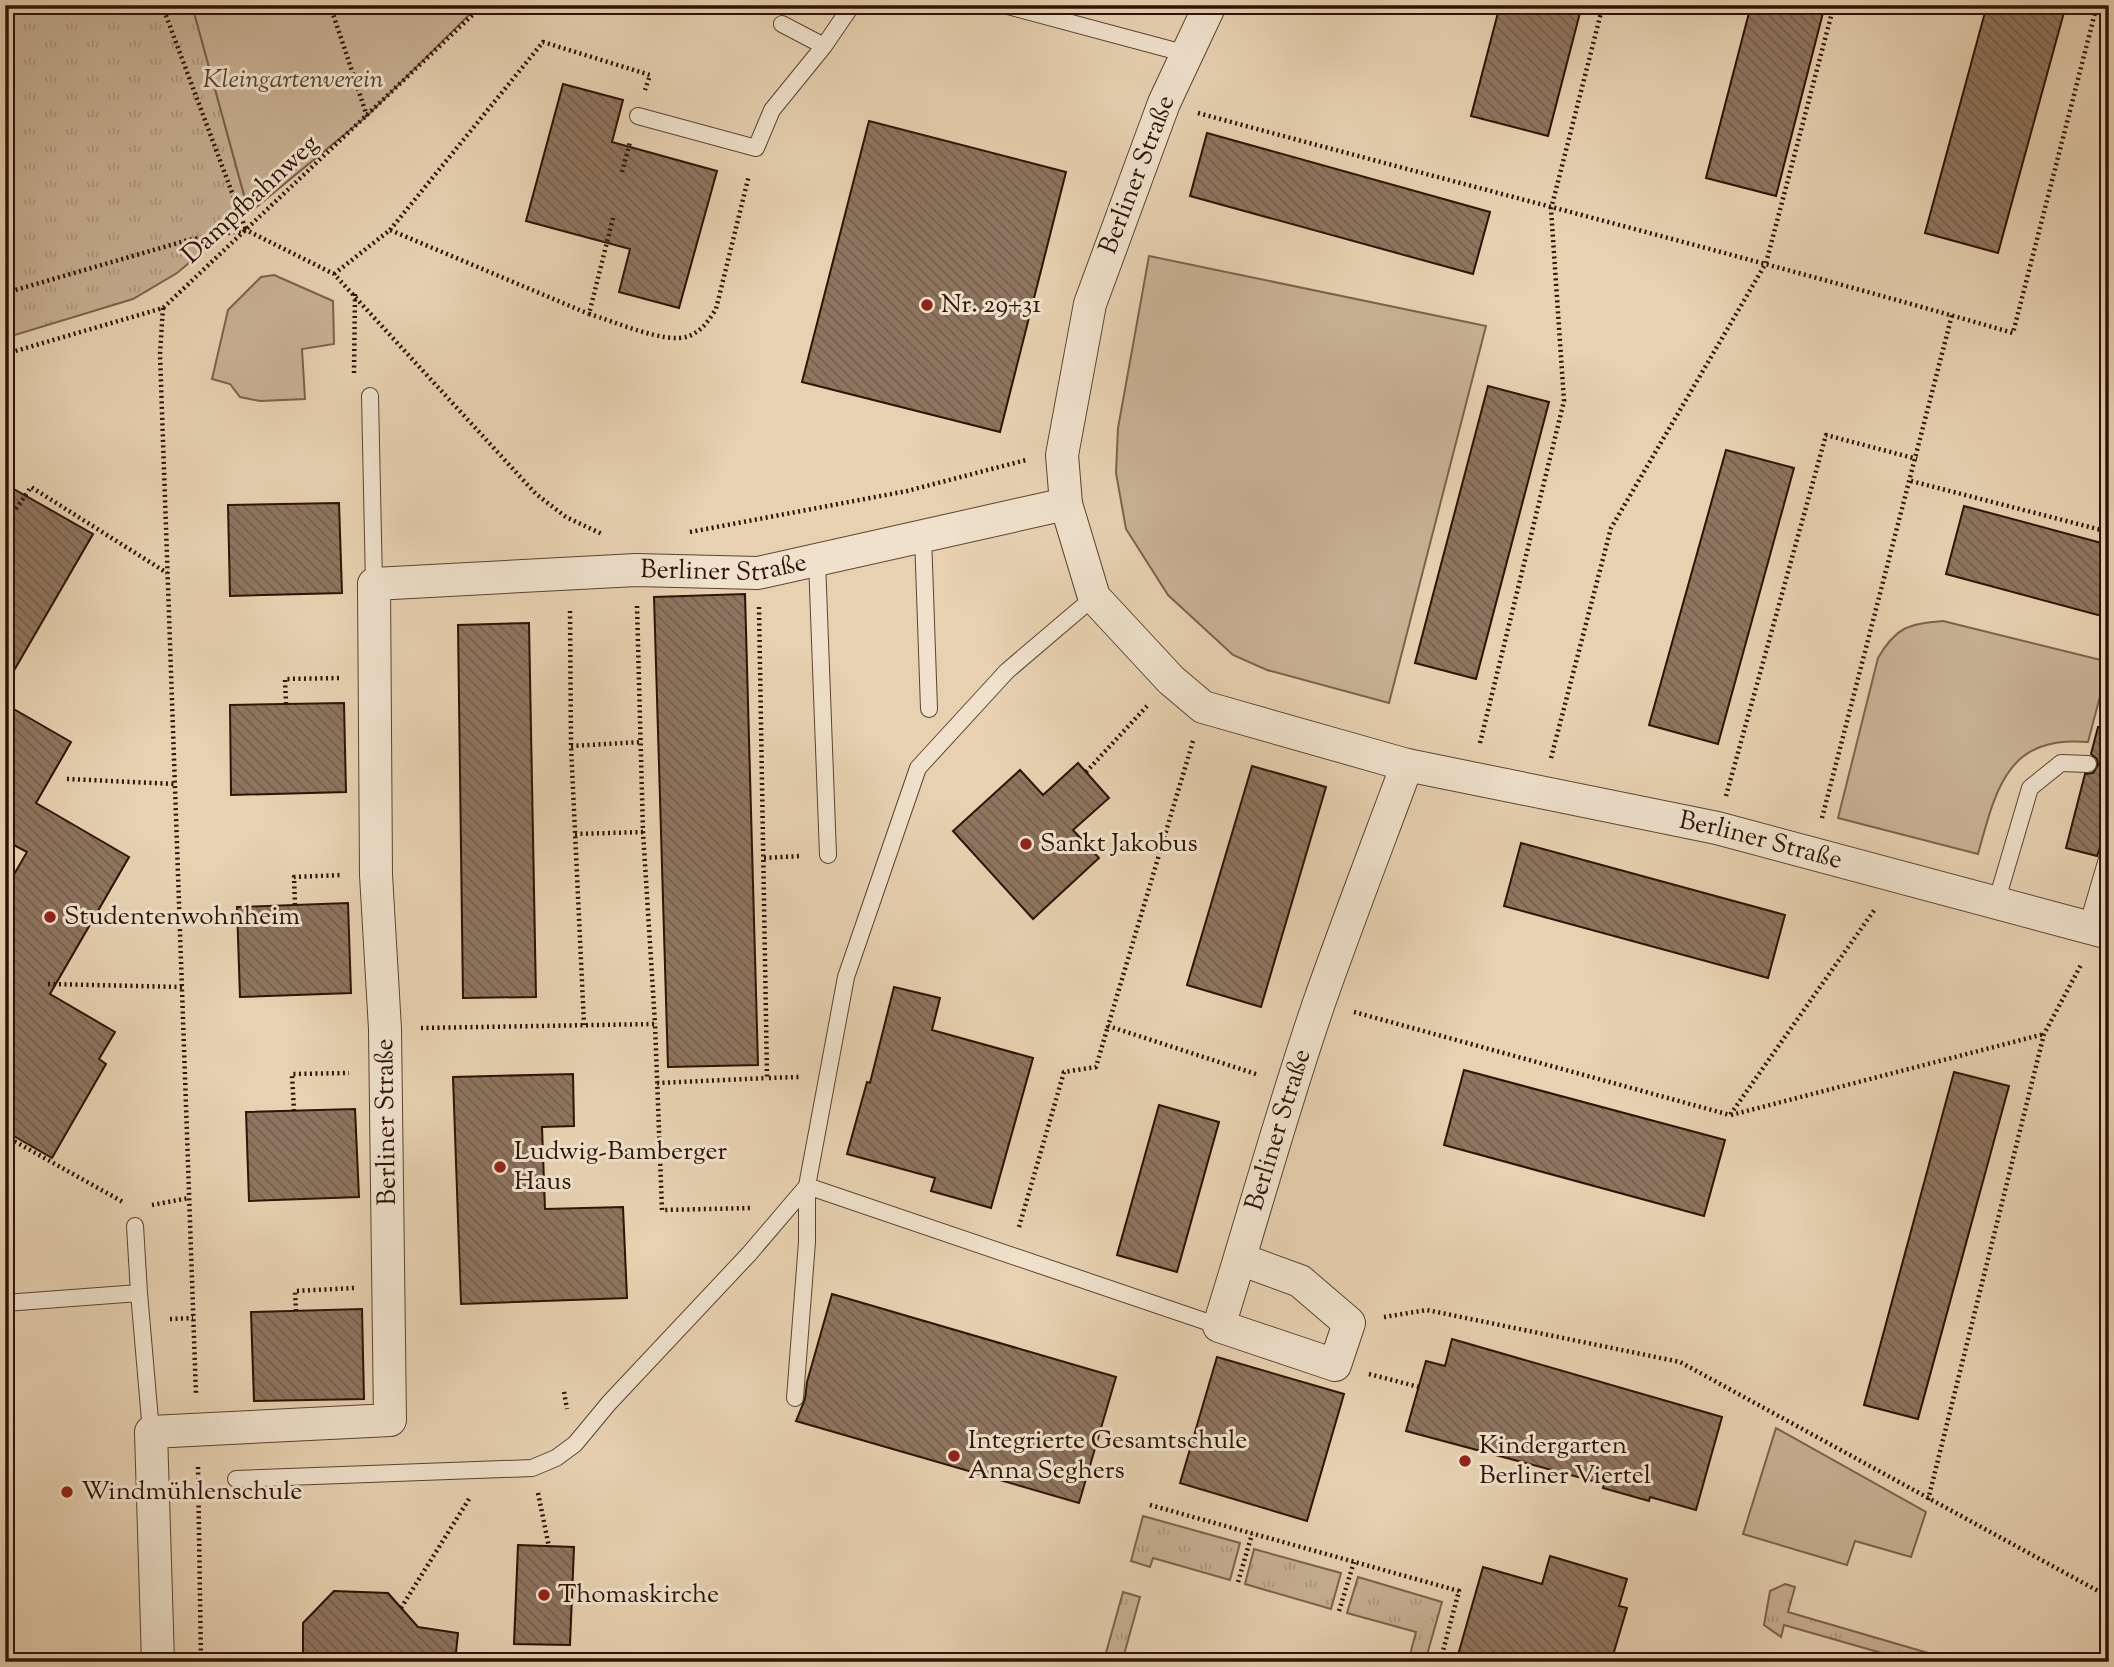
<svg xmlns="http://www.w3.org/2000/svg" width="2114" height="1667" font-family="'Sorts Mill Goudy',serif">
  <defs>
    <pattern id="grass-tufts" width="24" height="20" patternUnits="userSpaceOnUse" patternTransform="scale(1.75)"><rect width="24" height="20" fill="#c8b194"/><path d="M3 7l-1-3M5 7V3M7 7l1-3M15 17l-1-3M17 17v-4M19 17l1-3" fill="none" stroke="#ac977e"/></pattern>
    <pattern id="building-back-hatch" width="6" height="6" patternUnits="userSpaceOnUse" patternTransform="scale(1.75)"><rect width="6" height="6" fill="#8f755f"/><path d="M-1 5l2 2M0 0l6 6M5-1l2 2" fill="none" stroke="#755f4c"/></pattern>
  </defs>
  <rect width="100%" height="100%" fill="#e7d1b1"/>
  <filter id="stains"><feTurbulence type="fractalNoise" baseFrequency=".00286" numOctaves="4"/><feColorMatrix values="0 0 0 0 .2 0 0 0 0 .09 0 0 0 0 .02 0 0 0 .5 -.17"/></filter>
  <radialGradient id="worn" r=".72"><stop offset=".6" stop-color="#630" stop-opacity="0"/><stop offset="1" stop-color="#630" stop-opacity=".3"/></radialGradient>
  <path fill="url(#grass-tufts)" stroke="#7c624d" stroke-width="2" d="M 5,5 L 192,5 L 249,213 L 177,273 L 133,299 L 5,338 Z
    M 1143,1516 L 1240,1543 L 1230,1580 L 1153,1558 L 1150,1567 L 1131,1561 Z
    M 1254,1549 L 1341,1573 L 1331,1609 L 1245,1584 Z
    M 1358,1577 L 1442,1602 L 1425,1662 L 1408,1662 L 1416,1632 L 1347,1613 Z
    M 1785,1584 L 1795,1587 L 1788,1612 L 1959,1662 L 1913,1662 L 1784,1625 L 1781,1637 L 1764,1625 L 1770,1591 Z
    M 1123,1592 L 1140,1597 L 1122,1662 L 1104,1660 Z"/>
  <path fill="#c8b194" stroke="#7c624d" stroke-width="2" d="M 192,5 L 479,5 L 367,116 L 249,213 Z
    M 1149,256 L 1486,326 L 1389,703 L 1267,670 L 1233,655 L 1168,595 L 1126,529 L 1116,473 L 1118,428 Z
    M 274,275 L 333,301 L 334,344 L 302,349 L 305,399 L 260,401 L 240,397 L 230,384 L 212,379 L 228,310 L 261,277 Z
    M 1943,621 L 2109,662 L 2088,742 C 2007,735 1996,789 1978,854 L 1838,818 L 1878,658 C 1896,627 1908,624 1943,621 Z
    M 1776,1428 L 1926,1512 L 1911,1557 L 1855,1541 L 1847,1565 L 1743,1534 Z"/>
  <path fill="url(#building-back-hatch)" stroke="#2f1206" stroke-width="2" d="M 1500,5 L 1582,5 L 1548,136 L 1471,116 Z
    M 1751,5 L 1825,5 L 1776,196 L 1706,178 Z
    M 1987,5 L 2066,5 L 1998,253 L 1925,233 Z
    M 563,84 L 623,100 L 612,142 L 717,171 L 679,308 L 619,292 L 630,249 L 526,221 Z
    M 869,121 L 1066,172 L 1000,432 L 802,382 Z
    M 1207,133 L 1490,212 L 1473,274 L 1190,196 Z
    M 1488,386 L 1549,402 L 1476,679 L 1415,663 Z
    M 1726,450 L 1794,468 L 1718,744 L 1649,725 Z
    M 5,484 L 93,534 L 5,686 Z
    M 339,503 L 342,593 L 230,596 L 228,505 Z
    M 1964,506 L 2109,545 L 2109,618 L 1946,574 Z
    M 745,594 L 758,1065 L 668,1067 L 654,597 Z
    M 529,623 L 536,997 L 463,998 L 458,625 Z
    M 344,703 L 346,792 L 231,795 L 230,705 Z
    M 5,704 L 71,742 L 36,803 L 129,857 L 50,994 L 115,1032 L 99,1059 L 106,1064 L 52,1158 L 5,1131 L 5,890 L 27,852 L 12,844 L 5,856 Z
    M 2098,727 L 2109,728 L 2109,842 L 2101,845 L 2097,856 L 2066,848 L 2085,774 L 2093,773 L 2098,765 L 2097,759 L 2091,754 Z
    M 1078,763 L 1109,798 L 1073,830 L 1099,858 L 1033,919 L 953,831 L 1020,770 L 1043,795 Z
    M 1252,766 L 1326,787 L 1261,1007 L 1187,985 Z
    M 1521,843 L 1785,915 L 1768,978 L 1504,906 Z
    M 348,903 L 351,993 L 240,997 L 237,907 Z
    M 894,987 L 940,998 L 932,1030 L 1033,1058 L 991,1208 L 931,1191 L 935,1178 L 847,1154 L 867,1082 L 870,1083 Z
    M 1464,1070 L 1725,1140 L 1704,1216 L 1444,1145 Z
    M 1954,1072 L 2009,1086 L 1918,1419 L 1864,1405 Z
    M 573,1074 L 574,1126 L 542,1127 L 545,1209 L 623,1207 L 627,1298 L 461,1304 L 453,1077 Z
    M 1159,1105 L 1219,1122 L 1177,1272 L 1117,1255 Z
    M 355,1109 L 359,1197 L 249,1201 L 246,1112 Z
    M 832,1294 L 1116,1377 L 1079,1503 L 796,1421 L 805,1399 L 807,1382 Z
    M 362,1309 L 364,1399 L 254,1401 L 251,1312 Z
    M 1452,1339 L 1722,1417 L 1696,1510 L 1650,1497 L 1649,1501 L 1603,1488 L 1604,1484 L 1406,1431 L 1426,1361 L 1445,1366 Z
    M 1217,1357 L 1344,1394 L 1307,1521 L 1180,1483 Z
    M 518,1545 L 574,1547 L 570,1645 L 514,1644 Z
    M 1550,1556 L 1627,1579 L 1619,1606 L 1627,1608 L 1611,1662 L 1456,1662 L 1483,1567 L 1542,1584 Z
    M 334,1591 L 388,1593 L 418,1627 L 458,1633 L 455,1662 L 303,1662 L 303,1623 Z"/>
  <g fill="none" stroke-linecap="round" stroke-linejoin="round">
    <g stroke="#5d4231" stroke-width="18">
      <path id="lane" d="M 1004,5 L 1187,54
        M 782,24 L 824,46
        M 638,116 L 756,148 L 772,110 L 824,46 L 852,5
        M 370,396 L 374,584
        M 923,536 L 929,709
        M 817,561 L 828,855
        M 1996,903 L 2030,788 L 2061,763 L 2088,764
        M 2087,927 L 2109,852
        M 135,1226 L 139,1293
        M 5,1303 L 139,1293 L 151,1432
        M 795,1398 L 807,1242 L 807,1186 L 1219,1326
        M 236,1479 L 532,1468 L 556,1458 L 575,1444 L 609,1403 L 749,1254 L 807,1186 L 846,977 L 918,768 L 1007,671 L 1094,597"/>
    </g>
    <g stroke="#5d4231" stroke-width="34">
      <g id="street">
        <path id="s1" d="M 1210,5 L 1164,103 L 1090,304 L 1062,455 L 1066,504 L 1094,597 L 1171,680 L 1203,707 L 1407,765 L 1717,828 L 2109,933"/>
        <path id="s2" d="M 1240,1259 L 1300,1281 L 1349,1323 L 1335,1365 L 1219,1326 C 1253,1217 1283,1107 1320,1000 C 1348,921 1378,843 1407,765"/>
        <path id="s3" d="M 158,1662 L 151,1432 L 390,1420 L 385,1029 L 376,875 L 374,584 L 636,570 L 758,573 L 1066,504"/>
      </g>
    </g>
    <path stroke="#2f1206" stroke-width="4.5" stroke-dasharray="2 3.5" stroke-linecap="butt" d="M 162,5 L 246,230
      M 330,5 L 367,116
      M 1198,113 C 1470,187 1743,255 2013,333 L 2097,5
      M 622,172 L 630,142
      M 613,218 L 589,314 C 614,321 666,345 689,336 C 702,331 709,320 716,309 L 749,175
      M 390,230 L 543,42 L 650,75 L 645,90
      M 334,274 L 390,230 L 589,314
      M 5,293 L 188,240 L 246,230 L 334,274 L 536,494 L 566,517 L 602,534
      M 163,308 L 160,354 L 196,1395
      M 5,354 L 163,308 L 483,5
      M 354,373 L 355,294
      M 1911,481 L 2109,532
      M 16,509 L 31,487 L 167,573
      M 690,532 L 907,491 L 1026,460
      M 637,606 L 643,832 L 655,1024
      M 759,607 L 767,1078 L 799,1077
      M 570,611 L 571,746 L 584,1025
      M 286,704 L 285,679 L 340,678
      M 1193,741 L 1108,1026 L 1259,1075
      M 1480,743 L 1564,401 L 1551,209 L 1603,5
      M 571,746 L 641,742
      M 1551,758 L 1611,528 L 1766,263 L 1834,5
      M 1086,772 L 1147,706
      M 67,779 L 175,784
      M 1726,796 L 1826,435 L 1917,459
      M 1822,818 L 1952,315
      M 575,834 L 643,832
      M 764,858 L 801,856
      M 295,905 L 294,877 L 342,875
      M 48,984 L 182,987
      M 1354,1012 L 1730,1115 L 1875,909
      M 421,1028 L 655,1024 L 662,1210 L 751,1208
      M 657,1083 L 767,1078
      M 294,1111 L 292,1074 L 349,1073
      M 1731,1115 L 2044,1034
      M 5,1136 L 123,1202
      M 152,1205 L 189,1198
      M 1019,1227 L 1064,1072 L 1096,1067 L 1108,1026
      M 296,1311 L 295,1291 L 354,1288
      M 1384,1317 L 1427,1310 L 1680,1362 L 2109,1597
      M 170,1319 L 193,1318
      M 1369,1374 L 1419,1387
      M 564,1392 L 567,1409
      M 198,1467 L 201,1662
      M 538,1493 L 549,1547
      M 1928,1500 L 2044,1034 L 2082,963
      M 1150,1505 L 1459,1591 L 1440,1662
      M 1238,1582 L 1252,1534
      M 401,1608 L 469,1499
      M 1339,1611 L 1354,1562"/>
    <use href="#lane" stroke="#efe1cc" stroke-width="16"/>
    <use href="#street" stroke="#efe1cc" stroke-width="32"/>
  </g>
  <g fill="#8f2418" stroke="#efe1cc" stroke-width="2.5">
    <circle cx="927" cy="305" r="7"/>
    <circle cx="1026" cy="844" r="7"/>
    <circle cx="50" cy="917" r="7"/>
    <circle cx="500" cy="1167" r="7"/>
    <circle cx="954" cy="1456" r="7"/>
    <circle cx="1465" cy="1461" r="7"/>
    <circle cx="67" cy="1492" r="7"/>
    <circle cx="544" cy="1595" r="7"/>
  </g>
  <g text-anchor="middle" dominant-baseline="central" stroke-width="6" stroke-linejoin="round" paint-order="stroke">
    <g font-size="26" font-style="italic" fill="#5d4231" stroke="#efe1cc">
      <text x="293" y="80">Kleingartenverein</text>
    </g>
    <g font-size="26" fill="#2f1206" stroke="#efe1cc">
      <text transform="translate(1138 175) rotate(-69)">Berliner Straße</text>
      <text transform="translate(251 200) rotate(-43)">Dampfbahnweg</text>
      <text stroke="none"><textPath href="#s3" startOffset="1656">Berliner Straße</textPath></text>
      <text stroke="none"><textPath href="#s1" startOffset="1351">Berliner Straße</textPath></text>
      <text transform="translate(387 1122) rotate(-91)">Berliner Straße</text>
      <text stroke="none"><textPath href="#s2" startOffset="500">Berliner Straße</textPath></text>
    </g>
    <g font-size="26" fill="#2f1206" stroke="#efe1cc" text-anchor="start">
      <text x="941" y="305">Nr. 29+31</text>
      <text x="1040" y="844">Sankt Jakobus</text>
      <text x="64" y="917">Studentenwohnheim</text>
      <text x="514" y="1152">Ludwig-Bamberger<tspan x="514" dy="30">Haus</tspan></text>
      <text x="968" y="1441">Integrierte Gesamtschule<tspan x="968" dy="30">Anna Seghers</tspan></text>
      <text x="1479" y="1446">Kindergarten<tspan x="1479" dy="30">Berliner Viertel</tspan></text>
      <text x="81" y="1492">Windmühlenschule</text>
      <text x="558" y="1595">Thomaskirche</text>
    </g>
  </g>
  <rect width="2114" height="1667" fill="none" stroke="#e7d1b1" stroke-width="28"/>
  <rect x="7" y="7" width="2100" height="1653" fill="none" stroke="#2f1206" stroke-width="3.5"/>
  <rect x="14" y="14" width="2086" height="1639" fill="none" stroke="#2f1206" stroke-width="2"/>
  <rect width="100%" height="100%" filter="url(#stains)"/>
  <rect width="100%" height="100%" fill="url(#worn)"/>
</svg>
